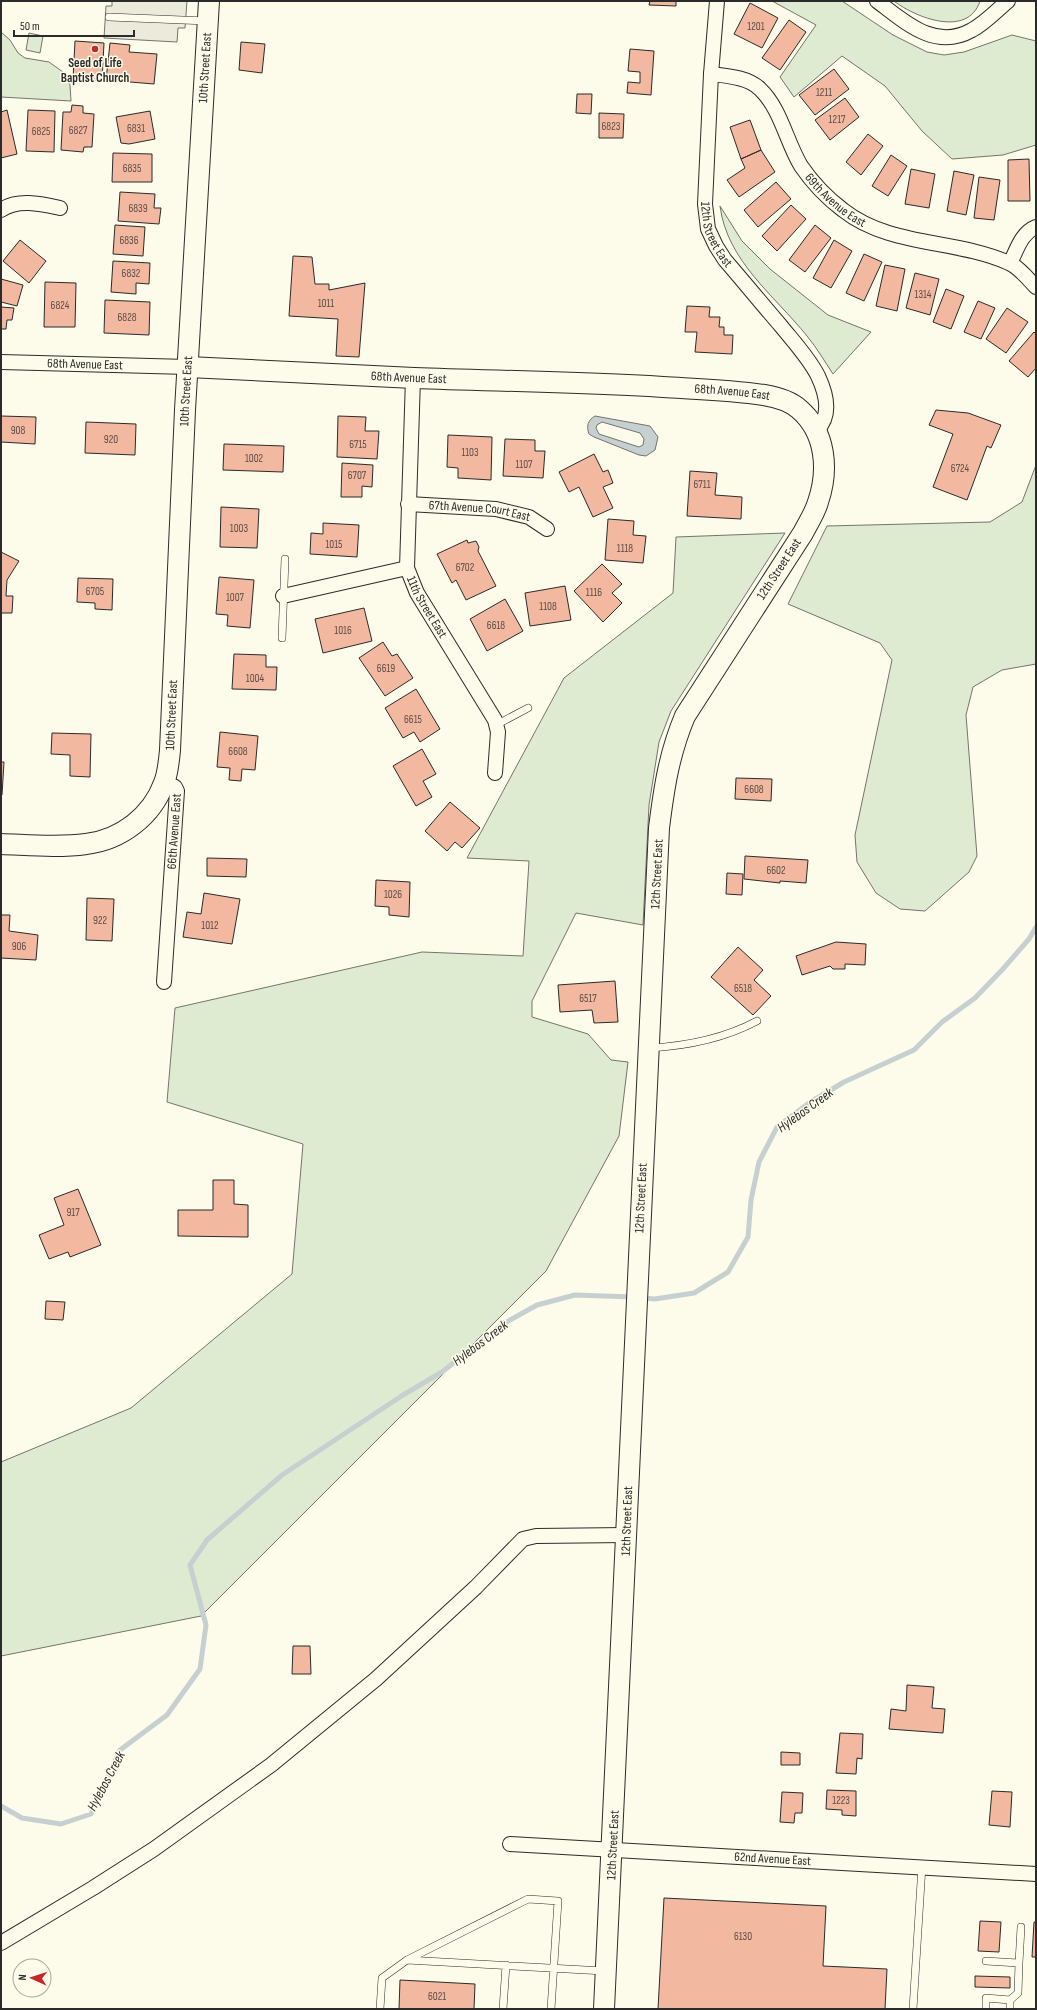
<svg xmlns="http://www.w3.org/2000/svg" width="1037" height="2010" font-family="'Sofia Sans Condensed',sans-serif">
  <rect width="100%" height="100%" fill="#fdfbea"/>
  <path fill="#deebd1" stroke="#74746e" d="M 772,1 L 842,1 L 893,35 L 927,52 L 944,55 L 964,52 L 1012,35 L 1036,41 L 1036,145 L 1003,155 L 952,159 L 922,131 L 885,86 L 842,56 L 794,97 L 780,77 L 816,25 Z
    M 894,1 L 980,1 C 968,38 916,18 894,1 Z
    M 1,32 L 10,40 L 18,53 L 25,58 L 49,62 L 63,72 L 70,85 L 71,101 L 1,97 Z
    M 29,33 L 43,36 L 40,53 L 26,50 Z
    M 720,206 L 742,241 L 770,269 L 828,315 L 871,332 L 833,374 C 825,362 817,348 807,336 C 774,295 727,261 720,206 Z
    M 1036,465 L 1036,664 L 1002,670 L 973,687 L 966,715 L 977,856 L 969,872 L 925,911 L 900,909 L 876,893 L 857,862 L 855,835 L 892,660 L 880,643 L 788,604 L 827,526 L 990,522 L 1022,502 Z
    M 785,533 L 671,711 L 659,742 L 649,805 L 643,925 L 576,913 L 532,1001 L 532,1017 L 588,1034 L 611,1060 L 628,1062 L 619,1136 L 546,1271 L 201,1616 L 1,1656 L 1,1462 L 131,1408 L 292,1274 L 303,1144 L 167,1102 L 175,1008 L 422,952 L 523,956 L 529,861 L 467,858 L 564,678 L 673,593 L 676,537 Z"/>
  <path fill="#eceadb" stroke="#74746e" d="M 112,1 L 187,1 L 185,28 L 178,28 L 177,42 L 104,38 L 106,6 L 112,6 Z"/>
  <path fill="#c7d0d0" stroke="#74746e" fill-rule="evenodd" d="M 595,416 L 650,426 L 658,437 L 655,450 L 646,456 L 639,455 L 594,437 L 589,434 C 586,426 588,420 595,416 ZM 602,422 L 640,433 L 644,439 L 643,445 L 639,447 L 599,434 L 596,428 L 597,425 Z"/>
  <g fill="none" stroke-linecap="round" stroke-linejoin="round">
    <path stroke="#c7d0d0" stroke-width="5" d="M 641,1298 L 655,1299 L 694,1293 L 728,1272 L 748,1237 L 751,1200 L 759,1162 L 777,1127 L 809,1103 L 844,1082 L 914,1050 L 942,1022 L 975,998 L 1002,970 L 1029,939 L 1036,927
      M 1,1806 L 22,1818 L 61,1824 L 91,1814 L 120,1750 L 167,1715 L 200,1669 L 206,1625 L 190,1565 L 207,1540 L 282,1475 L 403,1395 L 442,1372 L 503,1324 L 537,1305 L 575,1295 L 633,1297"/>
  </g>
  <path fill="#f2b8a0" stroke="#2b2b2b" d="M 650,1 L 676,1 L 676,6 L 649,5 Z
    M 750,3 L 778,18 L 762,48 L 734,34 Z
    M 789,20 L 806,32 L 780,70 L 762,58 Z
    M 75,41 L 104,43 L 102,81 L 73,79 Z
    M 241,42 L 265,44 L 262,73 L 239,70 Z
    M 110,43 L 130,45 L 129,52 L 157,54 L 154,84 L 106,80 Z
    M 630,49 L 654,51 L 651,95 L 627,93 L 628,82 L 640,83 L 640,72 L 628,71 Z
    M 834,69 L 849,89 L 815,115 L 799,95 Z
    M 577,94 L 592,94 L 591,114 L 576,113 Z
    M 845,98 L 859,117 L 830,140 L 815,120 Z
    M 72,105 L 83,106 L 83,113 L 94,114 L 92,147 L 84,147 L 83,152 L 61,150 L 63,112 L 71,112 Z
    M 7,110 L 17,154 L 1,158 L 1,112 Z
    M 28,110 L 55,111 L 54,152 L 26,151 Z
    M 150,111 L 155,139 L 129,144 L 121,143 L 116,117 Z
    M 599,113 L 624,114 L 623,138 L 599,138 Z
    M 750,120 L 761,150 L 741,159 L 730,127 Z
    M 868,134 L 883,146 L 861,175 L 846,162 Z
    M 761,150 L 775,172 L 739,197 L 727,180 L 745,168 L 741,159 Z
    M 113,153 L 152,154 L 152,182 L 112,182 Z
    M 891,155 L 907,166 L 888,196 L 872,186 Z
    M 1029,159 L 1030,201 L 1008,201 L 1008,160 Z
    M 911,169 L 935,174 L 929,208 L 905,204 Z
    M 954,171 L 974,175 L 966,215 L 947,211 Z
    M 979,177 L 1000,180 L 994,220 L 974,218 Z
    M 776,182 L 791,199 L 758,227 L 744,210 Z
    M 120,192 L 155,194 L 154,208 L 161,208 L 159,224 L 118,221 Z
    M 791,205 L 806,219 L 777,251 L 762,236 Z
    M 115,225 L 145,227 L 143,256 L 113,254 Z
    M 815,225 L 831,238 L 805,272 L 789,260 Z
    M 20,240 L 46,261 L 29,283 L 3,261 Z
    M 834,240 L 852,251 L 831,288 L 813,278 Z
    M 864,254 L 882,262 L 864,301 L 846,293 Z
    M 293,256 L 312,257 L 315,284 L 329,284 L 329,290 L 365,283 L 359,357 L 336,356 L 338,319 L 289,316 Z
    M 113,261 L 150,263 L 149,284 L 136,283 L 136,294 L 111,292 Z
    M 885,265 L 905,269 L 897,311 L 876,306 Z
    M 915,273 L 939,279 L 930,315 L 906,308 Z
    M 1,279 L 23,285 L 17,306 L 1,302 Z
    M 45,282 L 76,283 L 75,327 L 44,327 Z
    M 946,289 L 964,296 L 951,329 L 933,322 Z
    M 105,300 L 150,302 L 149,335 L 104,333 Z
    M 978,301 L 995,308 L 981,339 L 964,332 Z
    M 687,306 L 710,307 L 709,317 L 720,317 L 719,327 L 724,327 L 724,335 L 733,335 L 732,354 L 695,352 L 697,332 L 685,332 Z
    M 1,307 L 14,308 L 12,320 L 7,320 L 6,329 L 1,329 Z
    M 1007,308 L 1028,322 L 1006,353 L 986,339 Z
    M 1034,332 L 1036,334 L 1036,368 L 1028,377 L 1009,361 Z
    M 936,410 L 968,413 L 1001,425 L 991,448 L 987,446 L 967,500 L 933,487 L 953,434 L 929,425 Z
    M 1,416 L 36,417 L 35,444 L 1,442 Z
    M 338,416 L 366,417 L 365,431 L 379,431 L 377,459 L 337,457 Z
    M 86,422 L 136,424 L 135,455 L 85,453 Z
    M 448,435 L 492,437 L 491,480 L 458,478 L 458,468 L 447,467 Z
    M 505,439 L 535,440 L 535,451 L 545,451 L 543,478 L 503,476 Z
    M 224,444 L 284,446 L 283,472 L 223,470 Z
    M 594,454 L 603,472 L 608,470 L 613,483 L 603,487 L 613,508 L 593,517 L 579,487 L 569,492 L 559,472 Z
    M 342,463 L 373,465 L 372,487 L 362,486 L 362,497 L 341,497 Z
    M 690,471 L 717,473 L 715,495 L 742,497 L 741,519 L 687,516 Z
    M 221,507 L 259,509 L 257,548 L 220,547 Z
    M 608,519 L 634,521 L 633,535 L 646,536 L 643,563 L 605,560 Z
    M 323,523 L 359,525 L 357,557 L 310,554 L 311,533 L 323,534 Z
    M 467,540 L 468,543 L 476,541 L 479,547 L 478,551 L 496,586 L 466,600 L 456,580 L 452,583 L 437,554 Z
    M 1,552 L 19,561 L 7,580 L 6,596 L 13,596 L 12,613 L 1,613 Z
    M 602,564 L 622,584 L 612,593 L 622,603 L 603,622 L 574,591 Z
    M 219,577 L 254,580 L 250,628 L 227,626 L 228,615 L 216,614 Z
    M 78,578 L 113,579 L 112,610 L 95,609 L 95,603 L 77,602 Z
    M 565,586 L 571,620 L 530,626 L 525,593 Z
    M 505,599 L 523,631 L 487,651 L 470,619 Z
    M 364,608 L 372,641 L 323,653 L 315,619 Z
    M 383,642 L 392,656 L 397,654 L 413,678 L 385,696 L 359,658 Z
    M 234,654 L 266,655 L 266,667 L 277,667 L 276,690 L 232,689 Z
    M 416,689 L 440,729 L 420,742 L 414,732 L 403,738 L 385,708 Z
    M 220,732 L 258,736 L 255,770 L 242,769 L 241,781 L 229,780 L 230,768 L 217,767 Z
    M 52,733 L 91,734 L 90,777 L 70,776 L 70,755 L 51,754 Z
    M 422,749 L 436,774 L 423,781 L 432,797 L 416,806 L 393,766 Z
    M 1,762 L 4,762 L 2,795 L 1,795 Z
    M 736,778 L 772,779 L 771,801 L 735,799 Z
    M 450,802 L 480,828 L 462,848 L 455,842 L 447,851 L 425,831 Z
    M 745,856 L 808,860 L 806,883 L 780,881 L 780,883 L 744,879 Z
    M 207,858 L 247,859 L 246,877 L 207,876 Z
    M 727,873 L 743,874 L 742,895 L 726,894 Z
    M 376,880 L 410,882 L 409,917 L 389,915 L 389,907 L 375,906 Z
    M 204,893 L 240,899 L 232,944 L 183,937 L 187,912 L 201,914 Z
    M 87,898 L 114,899 L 112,941 L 86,940 Z
    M 1,915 L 10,915 L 9,931 L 38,935 L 36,960 L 1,958 Z
    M 836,942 L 866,944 L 865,965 L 845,964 L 845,969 L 833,969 L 830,966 L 802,975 L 796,956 Z
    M 738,947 L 763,970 L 754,980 L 771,996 L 753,1015 L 711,977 Z
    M 615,981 L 618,1022 L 594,1023 L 592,1010 L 560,1012 L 558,985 Z
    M 213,1180 L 234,1180 L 234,1204 L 248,1205 L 248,1237 L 178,1236 L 178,1210 L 213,1210 Z
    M 78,1189 L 101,1245 L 70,1257 L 68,1252 L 49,1259 L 39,1235 L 64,1225 L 54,1198 Z
    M 46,1301 L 65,1302 L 63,1320 L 45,1319 Z
    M 293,1646 L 310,1646 L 311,1674 L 292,1674 Z
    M 907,1685 L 934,1687 L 932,1708 L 945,1709 L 943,1733 L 889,1729 L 891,1709 L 906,1711 Z
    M 840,1733 L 863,1734 L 862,1759 L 857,1758 L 856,1774 L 836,1773 Z
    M 781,1752 L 800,1753 L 800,1765 L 781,1765 Z
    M 827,1790 L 856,1791 L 856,1816 L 842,1815 L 842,1810 L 826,1809 Z
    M 992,1791 L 1012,1792 L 1010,1827 L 989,1825 Z
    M 782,1792 L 803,1793 L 802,1813 L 795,1813 L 794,1823 L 780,1822 Z
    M 664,1898 L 826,1906 L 823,1966 L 887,1969 L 885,2009 L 658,2009 Z
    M 980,1921 L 1001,1922 L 999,1952 L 978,1951 Z
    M 1034,1922 L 1036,1922 L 1036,1957 L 1032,1957 Z
    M 975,1976 L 1010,1977 L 1010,1988 L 975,1987 Z
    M 400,1980 L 475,1984 L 474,2009 L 399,2009 Z"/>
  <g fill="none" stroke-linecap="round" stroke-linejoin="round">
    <g stroke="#2b2b2b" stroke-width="8">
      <path id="lane" d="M 109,17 L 207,21
        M 282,638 L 285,559
        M 496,725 L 528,708
        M 649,1048 C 687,1046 723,1039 757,1021
        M 986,1961 L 1019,1963 L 1018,1993 L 1010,2000
        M 1019,1963 L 1021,1927
        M 380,2009 L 382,1978 L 407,1960
        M 503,2009 L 506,1965
        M 551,2009 L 558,1901 L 528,1899 L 407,1960 L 604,1971
        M 913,2009 L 922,1866
        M 986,2009 L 986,1998 L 1010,2000 L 1010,2009"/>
    </g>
    <g stroke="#2b2b2b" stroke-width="16">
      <g id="street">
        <path id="s1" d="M 717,1 L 711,74 L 705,204 L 708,229 L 716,246 L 725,260 C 744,282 762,304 781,326 C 793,341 809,358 818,376 C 826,393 832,415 817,430"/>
        <path d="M 877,1 C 905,22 935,51 972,30 C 985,23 997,10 1008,1"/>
        <path id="s2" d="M 711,74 C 727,76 748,77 760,89 C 781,109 786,141 801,166 C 812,182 827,198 843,210 C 890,247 955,239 1009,263 C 1019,267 1028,279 1036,287"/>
        <path d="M 1,210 C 18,198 42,204 60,208"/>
        <path d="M 1010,263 C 1017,250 1021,233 1036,227"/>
        <path id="s3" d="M 1,362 L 188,367"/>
        <path id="s4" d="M 413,378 L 407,568 L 417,593 L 495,720 L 498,732 L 495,773"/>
        <path id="s5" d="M 408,504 L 496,509 L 529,517 L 547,529"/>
        <path d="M 283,596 L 407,568"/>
        <path id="s6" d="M 164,982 L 177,791 L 175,787 L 165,782"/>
        <path id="s7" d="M 510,1844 L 1036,1874"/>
        <path d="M 1,1943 L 93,1888 L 154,1849 L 271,1765 L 376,1679 L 476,1587 L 523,1539 L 536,1536 L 626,1535"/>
      </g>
    </g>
    <g stroke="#2b2b2b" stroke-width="22">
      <g id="secondary">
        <path id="s8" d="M 188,367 C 263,370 339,375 414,378 C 497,381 580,382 663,387 C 696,389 731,390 764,395 C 776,397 790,401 799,409 C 826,432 829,470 818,502 C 815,513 808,523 803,533 L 685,716 C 669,754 664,788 659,828 L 604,2009"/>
        <path id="s9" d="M 1,844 C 29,845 58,848 86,844 C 121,840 152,816 164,783 C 168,773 169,761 170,750 L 185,410 L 209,1"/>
      </g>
    </g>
    <use href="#lane" stroke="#fdfbea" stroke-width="7"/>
    <use href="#street" stroke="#fdfbea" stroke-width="14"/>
    <use href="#secondary" stroke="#fdfbea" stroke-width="20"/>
  </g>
  <circle fill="#c62828" stroke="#fdfbea" stroke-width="1.5" cx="95" cy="49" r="4"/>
  <g text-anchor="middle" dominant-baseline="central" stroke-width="3" stroke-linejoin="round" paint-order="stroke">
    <g font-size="11" fill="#5d4e48">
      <text x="756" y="26">1201</text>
      <text x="824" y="92">1211</text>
      <text x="837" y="119">1217</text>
      <text x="611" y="126">6823</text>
      <text x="136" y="128">6831</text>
      <text x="78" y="130">6827</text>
      <text x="41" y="131">6825</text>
      <text x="132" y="168">6835</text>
      <text x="138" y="208">6839</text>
      <text x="129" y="240">6836</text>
      <text x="131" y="273">6832</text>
      <text x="923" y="294">1314</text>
      <text x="326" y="303">1011</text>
      <text x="60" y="305">6824</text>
      <text x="127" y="317">6828</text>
      <text x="18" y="430">908</text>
      <text x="111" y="439">920</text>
      <text x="358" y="444">6715</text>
      <text x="470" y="452">1103</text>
      <text x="254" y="458">1002</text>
      <text x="524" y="464">1107</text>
      <text x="960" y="468">6724</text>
      <text x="357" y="475">6707</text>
      <text x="702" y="484">6711</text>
      <text x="239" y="528">1003</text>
      <text x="334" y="544">1015</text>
      <text x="625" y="548">1118</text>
      <text x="465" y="567">6702</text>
      <text x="95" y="591">6705</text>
      <text x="594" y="592">1116</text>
      <text x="235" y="597">1007</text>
      <text x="548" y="606">1108</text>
      <text x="496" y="625">6618</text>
      <text x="343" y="630">1016</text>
      <text x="386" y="668">6619</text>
      <text x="255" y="678">1004</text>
      <text x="413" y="719">6615</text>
      <text x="238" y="751">6608</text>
      <text x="754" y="789">6608</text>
      <text x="776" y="870">6602</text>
      <text x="393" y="894">1026</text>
      <text x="100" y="920">922</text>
      <text x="210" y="925">1012</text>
      <text x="19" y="946">906</text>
      <text x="743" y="988">6518</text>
      <text x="588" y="998">6517</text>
      <text x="73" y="1212">917</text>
      <text x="841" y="1800">1223</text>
      <text x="743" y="1936">6130</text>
      <text x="437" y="1996">6021</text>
    </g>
    <g font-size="13" font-weight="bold" fill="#2b2b2b" stroke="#fdfbea">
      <text x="95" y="63">Seed of Life<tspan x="95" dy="15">Baptist Church</tspan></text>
    </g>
    <g font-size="13" fill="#2b2b2b" stroke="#fdfbea">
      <text stroke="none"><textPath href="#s9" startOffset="906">10th Street East</textPath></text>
      <text stroke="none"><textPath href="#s2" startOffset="189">69th Avenue East</textPath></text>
      <text stroke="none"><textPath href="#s1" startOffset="236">12th Street East</textPath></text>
      <text stroke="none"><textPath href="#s3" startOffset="84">68th Avenue East</textPath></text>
      <text stroke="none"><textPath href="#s8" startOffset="221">68th Avenue East</textPath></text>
      <text stroke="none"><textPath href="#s9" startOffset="582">10th Street East</textPath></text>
      <text stroke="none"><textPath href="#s8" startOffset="545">68th Avenue East</textPath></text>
      <text stroke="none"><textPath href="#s5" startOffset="72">67th Avenue Court East</textPath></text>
      <text transform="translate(779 569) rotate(-57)">12th Street East</text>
      <text stroke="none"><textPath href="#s4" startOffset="234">11th Street East</textPath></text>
      <text stroke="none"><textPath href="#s9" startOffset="258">10th Street East</textPath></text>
      <text stroke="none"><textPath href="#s6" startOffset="151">66th Avenue East</textPath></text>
      <text transform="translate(657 874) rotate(-87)">12th Street East</text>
      <text transform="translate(641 1198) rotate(-87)">12th Street East</text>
      <text transform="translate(627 1521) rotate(-88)">12th Street East</text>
      <text transform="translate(613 1845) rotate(-87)">12th Street East</text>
      <text stroke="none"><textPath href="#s7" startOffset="263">62nd Avenue East</textPath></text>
    </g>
    <g font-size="14" font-style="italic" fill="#2b2b2b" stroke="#fdfbea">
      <text transform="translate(805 1110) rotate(-36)">Hylebos Creek</text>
      <text transform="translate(480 1343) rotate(-37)">Hylebos Creek</text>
      <text transform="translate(106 1781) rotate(-62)">Hylebos Creek</text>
    </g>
  </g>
  <rect width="1037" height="2010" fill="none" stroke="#2b2b2b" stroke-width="4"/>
  <g transform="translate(32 1978) rotate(273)"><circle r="19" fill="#fdfbea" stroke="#a9a89e"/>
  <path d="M0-3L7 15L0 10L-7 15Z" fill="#c62828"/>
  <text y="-6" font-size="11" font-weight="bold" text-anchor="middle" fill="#2b2b2b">N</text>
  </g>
  <path d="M14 30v6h120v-6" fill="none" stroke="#2b2b2b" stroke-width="2"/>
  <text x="20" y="30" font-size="12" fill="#2b2b2b" stroke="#fdfbea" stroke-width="3" paint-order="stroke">50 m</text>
</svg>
